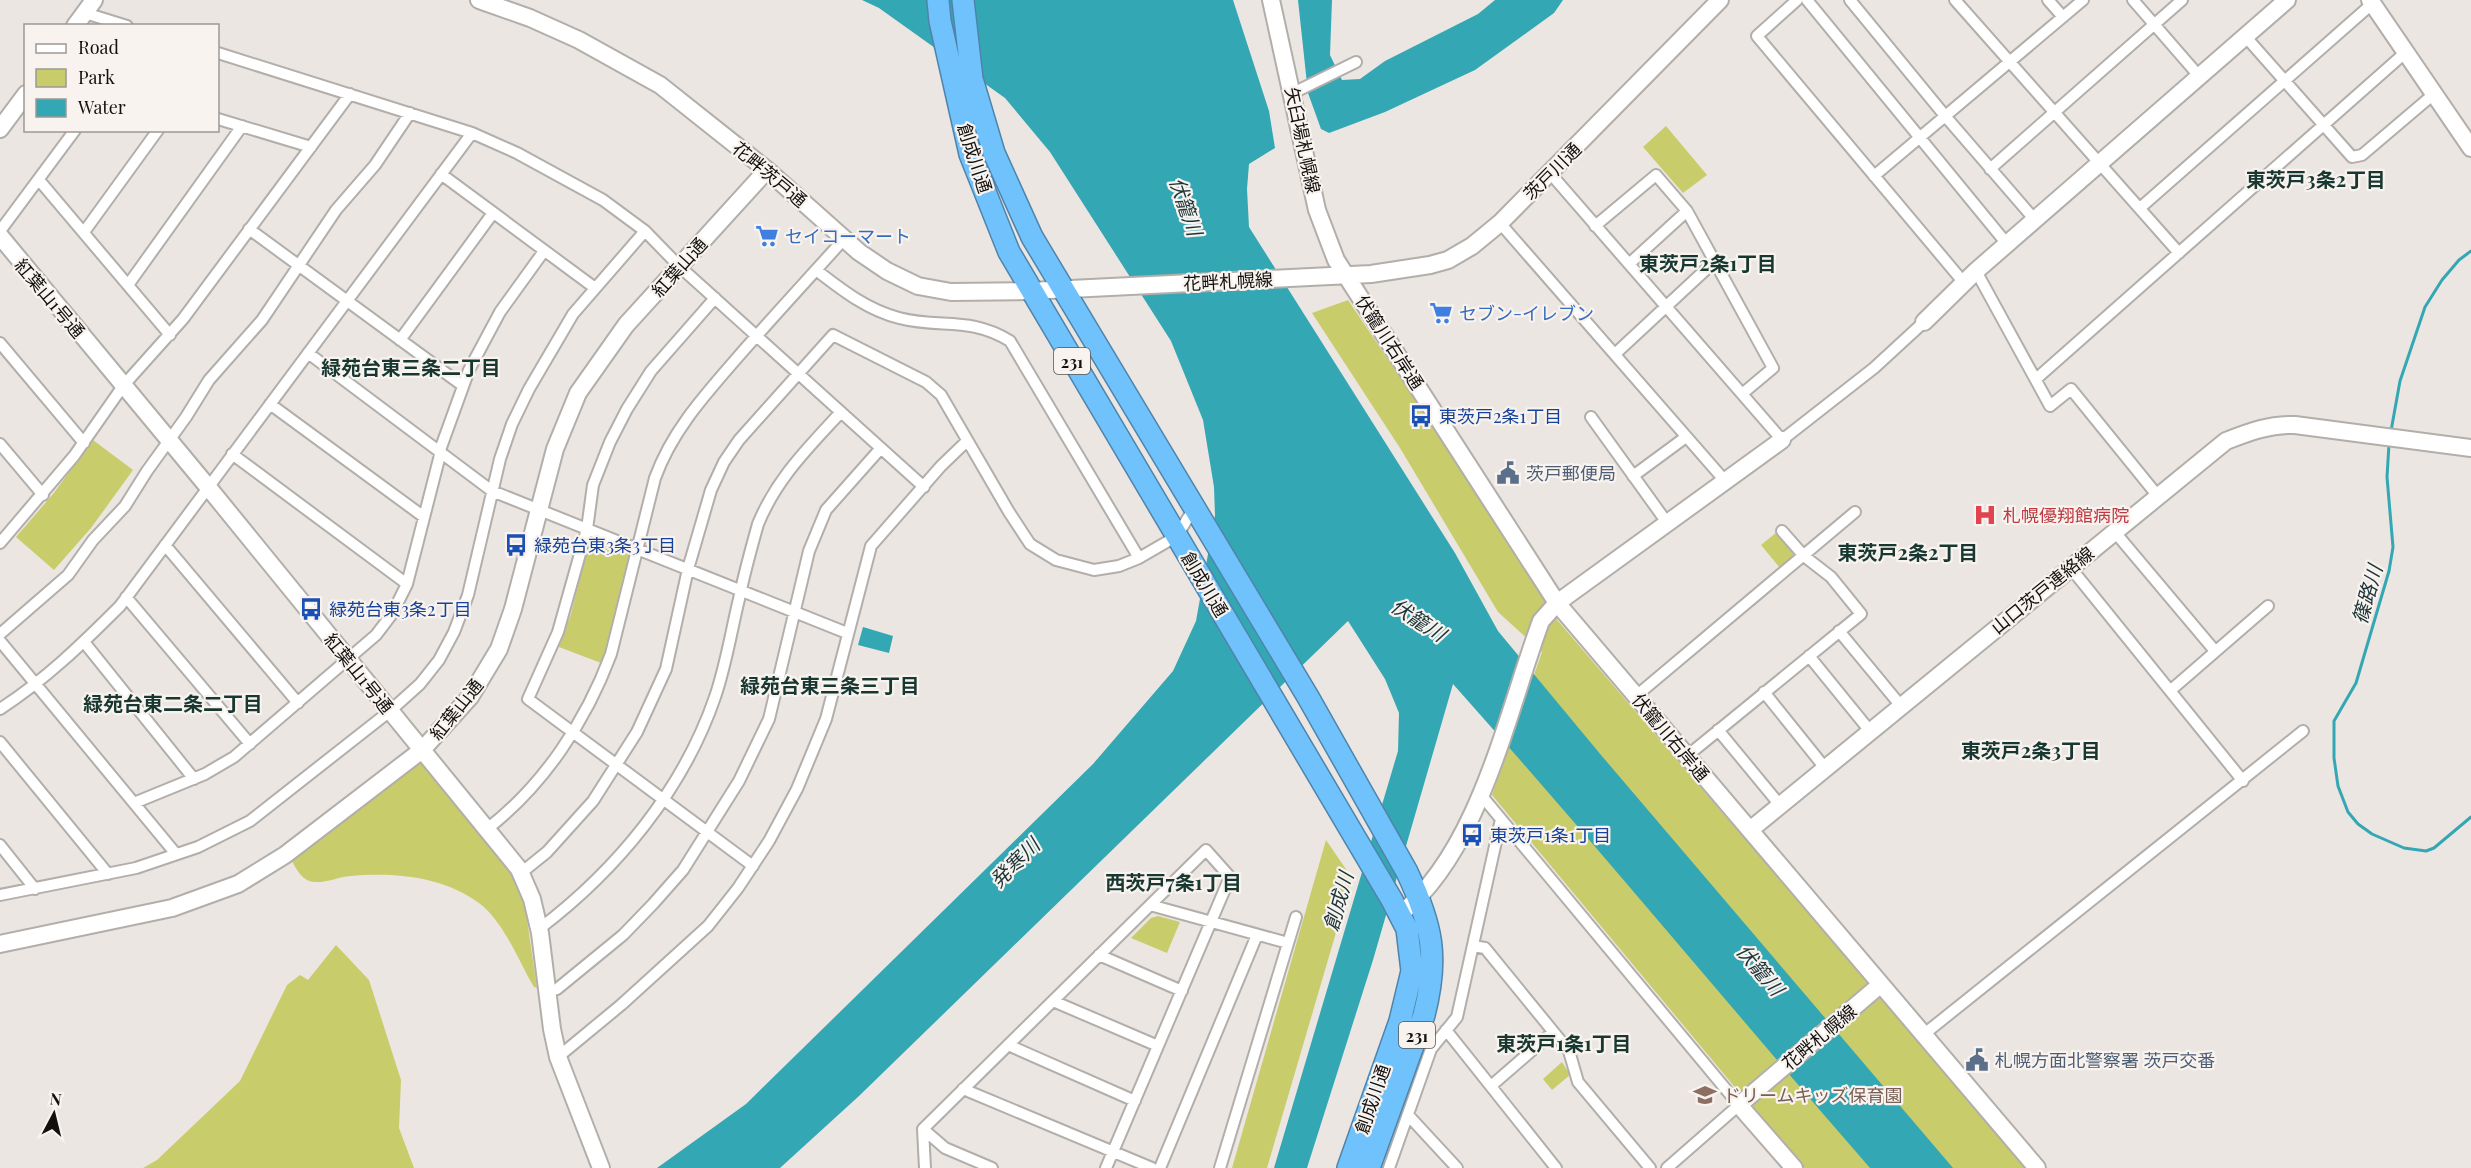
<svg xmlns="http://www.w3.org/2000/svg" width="2471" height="1168" font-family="'Playfair Display','Noto Sans JP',serif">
  <rect width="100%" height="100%" fill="#ebe6e1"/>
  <path fill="#c9cc6a" d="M 1666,126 L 1707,175 L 1683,193 L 1643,147 Z
    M 1348,300 L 1443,441 L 1558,621 L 2027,1168 L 1802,1168 L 1492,795 L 1542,652 L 1498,612 L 1400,448 L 1312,313 Z
    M 93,440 L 133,470 L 91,528 L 54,570 L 16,537 L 53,494 Z
    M 1777,532 L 1793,553 L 1793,557 L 1780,568 L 1761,545 Z
    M 596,539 L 627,551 L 630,557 L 608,645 L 601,663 L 559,647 L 571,614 L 589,541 Z
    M 420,760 L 508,869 L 519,890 L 526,913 L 537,988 L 534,987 C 518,960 504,922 479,903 C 443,876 393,872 350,876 C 339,877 326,883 314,882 C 302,881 297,870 292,861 Z
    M 1326,840 L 1352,878 L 1267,1168 L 1232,1168 Z
    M 1158,916 L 1180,922 L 1167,953 L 1131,938 L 1151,918 Z
    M 336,945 L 369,980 L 401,1080 L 399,1128 L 414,1168 L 143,1168 L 157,1160 L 240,1081 L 287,985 L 300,975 L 308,980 Z
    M 1562,1062 L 1570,1075 L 1552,1090 L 1543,1079 Z"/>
  <path fill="#34a7b4" d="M 862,0 L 1233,0 L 1269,111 L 1275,148 L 1249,164 L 1247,189 L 1249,227 L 1455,553 L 1498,631 L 1601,755 L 1953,1168 L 1870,1168 C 1730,1007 1595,843 1453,684 L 1373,960 L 1307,1168 L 1274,1168 L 1398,751 L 1399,713 L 1385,679 L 1348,621 L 859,1096 L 780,1168 L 657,1168 L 746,1104 L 1093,764 L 1173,671 L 1196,621 L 1215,515 L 1214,487 L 1203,420 L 1171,341 L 1050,152 L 1005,98 L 879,8 Z
    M 1298,0 L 1332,0 L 1330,55 L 1342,80 L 1360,79 L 1385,61 L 1478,14 L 1495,0 L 1563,0 L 1554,13 L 1475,70 L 1385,112 L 1329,133 L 1321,129 L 1308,93 Z
    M 863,627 L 893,636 L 889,653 L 858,645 Z"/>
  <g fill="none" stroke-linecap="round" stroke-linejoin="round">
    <path stroke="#34a7b4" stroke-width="3" d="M 2391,431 L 2400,381 L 2425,307 L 2442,280 L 2459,260 L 2471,251
      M 2389,444 L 2387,477 L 2393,547 L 2389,571 L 2356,683 L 2334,721 L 2334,758 L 2338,786 L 2348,812 L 2358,824 L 2372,834 L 2404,848 L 2426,851 L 2434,848 L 2471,817"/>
    <g stroke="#b2aeaa" stroke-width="14">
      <path id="street" d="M 1797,0 L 1757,36 L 1965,284
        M 1807,0 L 2007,244
        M 1850,0 L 1946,117 L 2035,220
        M 1955,0 L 2179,253
        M 2048,0 L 2063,17
        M 2133,0 L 2199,76
        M 85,13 L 127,26
        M 2245,36 L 2352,157 L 2362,155 L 2435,93
        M 218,53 L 472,133 L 517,153 L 603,200 L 645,231 L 679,266 L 924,487
        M 1293,93 L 1356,62
        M 218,119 L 311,147
        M 1990,169 L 2182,0
        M 1550,173 L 1782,440 L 1874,368 L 1924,322
        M 441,174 L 595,288
        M 1874,176 L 2083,0
        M 39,180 L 170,335
        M 2140,208 L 2373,3
        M 1500,223 L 1726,482
        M 1595,226 L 1656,175 L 1687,211 L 1773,368 L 1742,394
        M 249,229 L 462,385
        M 0,231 L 75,130
        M 84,232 L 158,130
        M 1629,264 L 1687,211
        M 816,270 C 842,290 867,310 899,318 C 941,329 969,316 1010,341 L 1139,558
        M 1976,271 L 2050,406 L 2071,389 L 2157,495
        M 128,285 L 242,126
        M 715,298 L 651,371 L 627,409 L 610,442 L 593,485 L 587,529 L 558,632 L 528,699 L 753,866
        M 400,340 L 493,213
        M 0,343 L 84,443
        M 308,353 L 492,491 L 847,633
        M 1615,354 L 1715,261
        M 2036,379 L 2406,52
        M 270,404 L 424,517
        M 1591,417 L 1668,524
        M 0,444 L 43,495
        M 440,450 L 469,370 L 500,312 L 544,251
        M 232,454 L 407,584
        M 1633,476 L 1686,437
        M 2114,531 L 2215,651
        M 0,543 L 74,456 L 123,386 L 183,319 L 350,94
        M 165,545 L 298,703
        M 2070,567 L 2243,781
        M 126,597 L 250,744
        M 1839,631 L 1901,706
        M 0,634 L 68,575 L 93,540 L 125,506 L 147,471 L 186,417 L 209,380 L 262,320 L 336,210 L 375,165 L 410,113
        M 0,641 L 176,854
        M 84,642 L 194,779
        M 1809,656 L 1870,731
        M 2171,690 L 2268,606
        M 1764,692 L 1825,768
        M 1636,696 L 1855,512
        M 0,709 C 45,680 82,644 120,606 L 472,133
        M 1718,730 L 1780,805
        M 0,742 L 108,874
        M 1687,756 L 1861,614 L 1831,577 L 1804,556 L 1782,531
        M 1481,795 L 1739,1105 L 1667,1168
        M 134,803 L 205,774 L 234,757 L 376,635 L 392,614 L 407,584 L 441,451
        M 487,829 C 544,785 586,721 611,654 L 655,478 C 672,431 704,396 737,358 C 772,318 808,279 844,239
        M 0,845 L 35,889
        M 521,873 L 547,852 L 593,801 L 637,732 L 666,669 L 688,569 L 711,490 L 724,462 L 739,440 L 833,335 L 926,382 L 941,395 L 1009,512 L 1030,544 L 1056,560 L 1094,570 L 1119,566 L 1139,558 L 1177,536 L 1194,508
        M 0,895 L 136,868 L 198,847 L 250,821 L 390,711 L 420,684 L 439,660 L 454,632 L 468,595 L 500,459 L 512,424 L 529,389 L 573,314 L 645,231
        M 1150,905 L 1288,943
        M 539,929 C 617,870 683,790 715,697 C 726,665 731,632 739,599 C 744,574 751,549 758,524 C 777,478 808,448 841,412
        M 1473,946 L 1485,948 L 1569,1051 L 1578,1082 L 1650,1168
        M 1099,955 L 1182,991
        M 547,992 L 557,989 L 623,935 L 653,904 L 683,870 L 739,781 L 769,719 L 809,551 L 826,510 L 881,448
        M 1053,1001 L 1158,1046
        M 1446,1030 L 1556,1168
        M 1923,1035 L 2303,731
        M 1008,1045 L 1135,1101
        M 558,1057 L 621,1005 L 708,926 L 738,888 L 769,841 L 797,789 L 826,719 L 871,546 L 941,466 L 967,441
        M 1491,1086 L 1553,1032
        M 963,1089 L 1152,1168
        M 1408,1115 L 1457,1168
        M 923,1129 L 945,1148 L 992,1168
        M 925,1168 L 923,1129 L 1206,850 L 1230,877 L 1106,1168
        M 1160,1168 L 1257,935
        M 1220,1168 L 1296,917
        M 1389,1168 L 1431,1049 L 1457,1017 L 1501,819"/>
    </g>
    <g stroke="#b2aeaa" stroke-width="20">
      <path id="secondary" d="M 479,0 L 530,18 L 579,40 L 660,85 L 767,170 L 859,252 L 887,271 L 918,286 L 951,292 L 1030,291 L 1371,274 L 1430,265 L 1448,260 L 1472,246 L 1500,223 L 1720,0
        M 1271,0 L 1317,210 L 1336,260 L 1557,603 L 2037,1168
        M 2370,0 L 2471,148
        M 75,26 L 94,0
        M 0,129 L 26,94
        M 0,236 L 208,487 L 519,869 L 532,899 L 540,933 L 552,1029 L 558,1057 L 601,1168
        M 1924,322 L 1976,271 L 2287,0
        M 1750,830 L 2226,441 C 2249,432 2270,424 2295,425 L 2471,448
        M 1400,914 C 1479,852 1507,713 1541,621 L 1557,603 L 1782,440
        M 0,944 L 172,908 L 238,884 L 285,855 L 422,750 L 470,697 L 499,649 L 513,609 L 555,449 L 578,393 L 626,325 L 767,170
        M 1794,1168 L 1739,1105 L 1880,985"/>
    </g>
    <g stroke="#4f84aa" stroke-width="24">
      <path id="highway" d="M 938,0 L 940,21 L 970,154 L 1009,252 L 1392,900 L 1407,929 L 1412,971 L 1400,1021 L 1348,1168
        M 963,0 L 972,79 L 994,153 L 1032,237 L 1308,697 L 1407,872 C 1432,925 1439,957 1424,1015 L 1369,1168"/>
    </g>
    <use href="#street" stroke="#fff" stroke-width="10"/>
    <use href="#secondary" stroke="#fff" stroke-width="16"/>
    <use href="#highway" stroke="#70c2fd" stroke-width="21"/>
  </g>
  <defs>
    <g id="supermarket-bare" transform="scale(1.8)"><path d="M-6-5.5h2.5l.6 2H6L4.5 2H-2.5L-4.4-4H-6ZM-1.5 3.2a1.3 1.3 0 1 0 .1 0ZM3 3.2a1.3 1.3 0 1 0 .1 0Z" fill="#3f7fe0" stroke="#f8f3ef" stroke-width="2.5" paint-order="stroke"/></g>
    <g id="bus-bare" transform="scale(1.8)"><path d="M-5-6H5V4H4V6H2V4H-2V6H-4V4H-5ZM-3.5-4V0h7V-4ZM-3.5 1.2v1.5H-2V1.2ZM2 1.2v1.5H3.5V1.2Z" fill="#1a4fb4" stroke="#f8f3ef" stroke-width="2.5" paint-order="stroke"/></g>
    <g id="civic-bare" transform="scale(1.8)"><path d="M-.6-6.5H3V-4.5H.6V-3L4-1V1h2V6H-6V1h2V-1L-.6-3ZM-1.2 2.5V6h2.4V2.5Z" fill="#5c6f8a" stroke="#f8f3ef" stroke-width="2.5" paint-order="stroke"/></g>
    <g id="hospital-bare" transform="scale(1.8)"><path d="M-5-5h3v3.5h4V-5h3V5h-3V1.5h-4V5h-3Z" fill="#e0444e" stroke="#f8f3ef" stroke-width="2.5" paint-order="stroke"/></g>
    <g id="school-bare" transform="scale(1.8)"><path d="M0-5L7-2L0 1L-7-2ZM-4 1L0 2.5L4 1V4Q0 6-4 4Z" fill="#8d6e63" stroke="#f8f3ef" stroke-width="2.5" paint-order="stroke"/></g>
  </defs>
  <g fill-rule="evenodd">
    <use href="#supermarket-bare" x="767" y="236"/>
    <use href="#supermarket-bare" x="1441" y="313"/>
    <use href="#bus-bare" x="1421" y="416"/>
    <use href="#civic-bare" x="1508" y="473"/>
    <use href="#hospital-bare" x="1985" y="515"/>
    <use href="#bus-bare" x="516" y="545"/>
    <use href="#bus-bare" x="311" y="609"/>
    <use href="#bus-bare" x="1472" y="835"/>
    <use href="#civic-bare" x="1977" y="1060"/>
    <use href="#school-bare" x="1705" y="1095"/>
  </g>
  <g text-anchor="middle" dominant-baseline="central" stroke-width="4.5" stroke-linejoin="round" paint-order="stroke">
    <g fill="#f8f3ef" stroke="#575552" stroke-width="1.5">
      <rect x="1054" y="348" width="36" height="26" rx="4.5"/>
      <rect x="1399" y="1022" width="36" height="26" rx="4.5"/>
    </g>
    <g font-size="16" font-weight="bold" fill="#12110f">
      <text x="1072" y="361">231</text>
      <text x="1417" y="1035">231</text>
    </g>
    <g font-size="18" fill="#12110f" stroke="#f8f3ef">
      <text transform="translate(1303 140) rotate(78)">矢臼場札幌線</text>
      <text transform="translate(975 158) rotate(72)">創成川通</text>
      <text transform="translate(1552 171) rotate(-45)">茨戸川通</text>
      <text transform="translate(770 174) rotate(40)">花畔茨戸通</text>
      <text transform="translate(679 267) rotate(-48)">紅葉山通</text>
      <text transform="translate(1228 281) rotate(-3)">花畔札幌線</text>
      <text transform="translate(50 298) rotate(50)">紅葉山1号通</text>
      <text transform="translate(1390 342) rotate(57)">伏籠川右岸通</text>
      <text transform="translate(1205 584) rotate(59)">創成川通</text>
      <text transform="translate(2042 590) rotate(-39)">山口茨戸連絡線</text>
      <text transform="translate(359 673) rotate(51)">紅葉山1号通</text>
      <text transform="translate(456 709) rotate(-51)">紅葉山通</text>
      <text transform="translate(1671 737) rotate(50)">伏籠川右岸通</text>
      <text transform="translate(1819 1037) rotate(-40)">花畔札幌線</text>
      <text transform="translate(1372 1099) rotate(-71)">創成川通</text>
    </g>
    <g font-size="18" fill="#366cbe" stroke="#f8f3ef" text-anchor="start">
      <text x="785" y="236">セイコーマート</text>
      <text x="1459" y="313">セブン-イレブン</text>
    </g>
    <g font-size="18" fill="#164399" stroke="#f8f3ef" text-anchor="start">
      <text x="1439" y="416">東茨戸2条1丁目</text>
      <text x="534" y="545">緑苑台東3条3丁目</text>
      <text x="329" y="609">緑苑台東3条2丁目</text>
      <text x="1490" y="835">東茨戸1条1丁目</text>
    </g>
    <g font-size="18" fill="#4e5e75" stroke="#f8f3ef" text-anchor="start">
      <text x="1526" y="473">茨戸郵便局</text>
      <text x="1995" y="1060">札幌方面北警察署 茨戸交番</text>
    </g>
    <g font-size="18" fill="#be3a42" stroke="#f8f3ef" text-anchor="start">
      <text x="2003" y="515">札幌優翔館病院</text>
    </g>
    <g font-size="18" fill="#785e54" stroke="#f8f3ef" text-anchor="start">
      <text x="1723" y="1095">ドリームキッズ保育園</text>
    </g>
    <g font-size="20" font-weight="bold" fill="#173730" stroke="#f8f3ef">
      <text x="2316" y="178">東茨戸3条2丁目</text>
      <text x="1708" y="262">東茨戸2条1丁目</text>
      <text x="411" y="366">緑苑台東三条二丁目</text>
      <text x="1908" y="551">東茨戸2条2丁目</text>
      <text x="830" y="684">緑苑台東三条三丁目</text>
      <text x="173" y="702">緑苑台東二条二丁目</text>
      <text x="2031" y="749">東茨戸2条3丁目</text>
      <text x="1174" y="881">西茨戸7条1丁目</text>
      <text x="1564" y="1042">東茨戸1条1丁目</text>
    </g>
    <g font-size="20" font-style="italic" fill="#1c3438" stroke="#f8f3ef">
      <text transform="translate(1187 206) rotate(71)">伏籠川</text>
      <text transform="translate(2366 594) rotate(-74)">篠路川</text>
      <text transform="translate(1419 619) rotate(33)">伏籠川</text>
      <text transform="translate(1014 862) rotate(-45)">発寒川</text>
      <text transform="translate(1337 901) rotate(-74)">創成川</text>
      <text transform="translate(1761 969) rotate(50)">伏籠川</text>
    </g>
  </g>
  <rect x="24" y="24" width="195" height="108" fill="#f8f3ef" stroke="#9c9995" stroke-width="1.5"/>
  <rect x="36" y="44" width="30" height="9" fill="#ffffff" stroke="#9c9995" stroke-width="1.5"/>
  <text x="78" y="54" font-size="18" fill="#12110f">Road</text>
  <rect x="36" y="69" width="30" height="18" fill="#c9cc6a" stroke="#9c9995" stroke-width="1.5"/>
  <text x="78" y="84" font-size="18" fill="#12110f">Park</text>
  <rect x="36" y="99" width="30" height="18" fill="#34a7b4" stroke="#9c9995" stroke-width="1.5"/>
  <text x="78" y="114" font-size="18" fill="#12110f">Water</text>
  <g transform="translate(54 1114) rotate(7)" stroke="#f8f3ef" stroke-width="4.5" paint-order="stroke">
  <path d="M0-4.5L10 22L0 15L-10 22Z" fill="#12110f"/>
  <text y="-9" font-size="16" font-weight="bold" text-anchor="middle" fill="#12110f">N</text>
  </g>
</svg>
